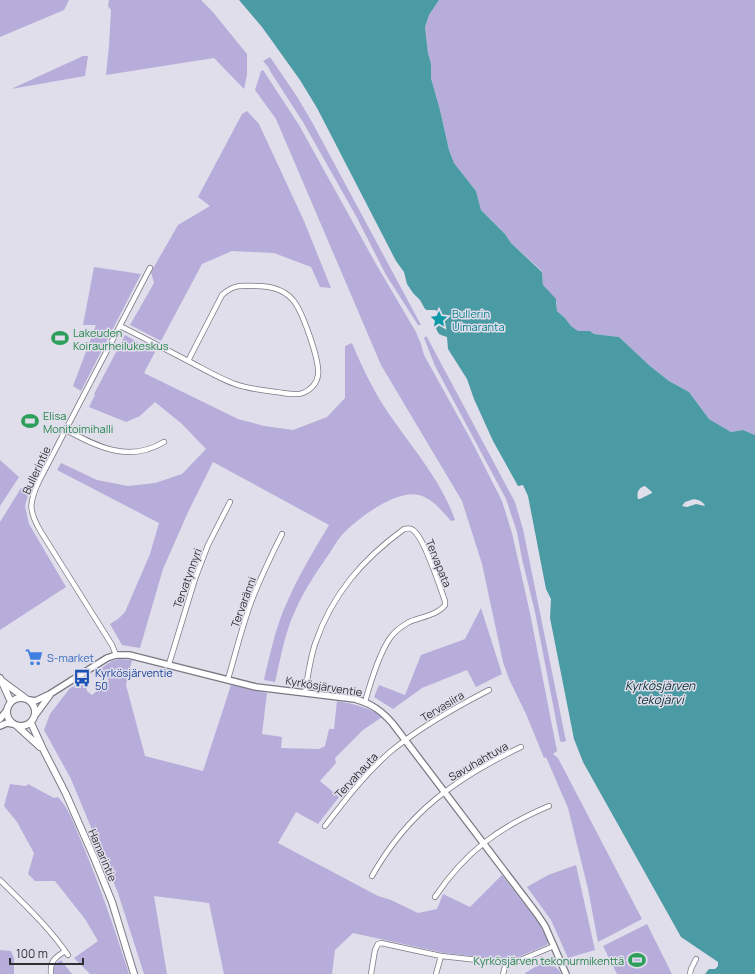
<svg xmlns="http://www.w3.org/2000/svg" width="755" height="974" font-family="Manrope,sans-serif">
  <rect width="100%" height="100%" fill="#e1deeb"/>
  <path fill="#b7addb" d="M 0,0 L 69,0 L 64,10 L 0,37 Z
    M 109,0 L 201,0 L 212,11 L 247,54 L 247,75 L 244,89 L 214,58 L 106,75 L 109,46 L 111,10 L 108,6 Z
    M 439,0 L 755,0 L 755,435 L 743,430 L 731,432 L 709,419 L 689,392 L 669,381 L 650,366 L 619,337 L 594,334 L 590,331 L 578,331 L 571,326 L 565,318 L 557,311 L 557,302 L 543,285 L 542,271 L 511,243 L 505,234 L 481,210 L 476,191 L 454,163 L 449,150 L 440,110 L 431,78 L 431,65 L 428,53 L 425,27 L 429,15 Z
    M 83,56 L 88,56 L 85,76 L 11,89 Z
    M 270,57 L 296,95 L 312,122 L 421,325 L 418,325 L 386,275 L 356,216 L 303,122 L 270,71 L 269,68 L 263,61 Z
    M 263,70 L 299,125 L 376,264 L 416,332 L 421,344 L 424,355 L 470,438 L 502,501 L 512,533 L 530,613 L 557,751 L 553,754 L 558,758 L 642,919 L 598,942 L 588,889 L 568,808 L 546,757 L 544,758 L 526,714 L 509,679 L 503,662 L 482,564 L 462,501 L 381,365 L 276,119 L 255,90 L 261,71 Z
    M 247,111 L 259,124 L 304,221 L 331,288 L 320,287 L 311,267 L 274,253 L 232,251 L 202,264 L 161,341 L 130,325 L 154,283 L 151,272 L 178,225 L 210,206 L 198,197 L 242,114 Z
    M 94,267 L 141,274 L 81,391 L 73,386 L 96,325 L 83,325 Z
    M 125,335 L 155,352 L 144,373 L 238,419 L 264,426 L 293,430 L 327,417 L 345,398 L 345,346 L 352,343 C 362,367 373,390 387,411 C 410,445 442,481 455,520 L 451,521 C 442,511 433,499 419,495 C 396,489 355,520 341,536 C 336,542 333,548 329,554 C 317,571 305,589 296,609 C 285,631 281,657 275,682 L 264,680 C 270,654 276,625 288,600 C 299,575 314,550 329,525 L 213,462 L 189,510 L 163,569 L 140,648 L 122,645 L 110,624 L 118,619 L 125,612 L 150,554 L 159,523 L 57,470 L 61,463 L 97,480 L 128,486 L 155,483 L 182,474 L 206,449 L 182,424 L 155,402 L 140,416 L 126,422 L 89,407 L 95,395 L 94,394 Z
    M 426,336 L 427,337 L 515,502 L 523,529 L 566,741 L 562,742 L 560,741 L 535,612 L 522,559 L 517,532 L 506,499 L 435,366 L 424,338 Z
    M 0,460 L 19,477 L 0,506 Z
    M 21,488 L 29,491 L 25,506 L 29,524 L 66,587 L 0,630 L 0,522 Z
    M 481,608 L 502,674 L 476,687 L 467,670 L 422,688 L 393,709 L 374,697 L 379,685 L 405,695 L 421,655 L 465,639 Z
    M 119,659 L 132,660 L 126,685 L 145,756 L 203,771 L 231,685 L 267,693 L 262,734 L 282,737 L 281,748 L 319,749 L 325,746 L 329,729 L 334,729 L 337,701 C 354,704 368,707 382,717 L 363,730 L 335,758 L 336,763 L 320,781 L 339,797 L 318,824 L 296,812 L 278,843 L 378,896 L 391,900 L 418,913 L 437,909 L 443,894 L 470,907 L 502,875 L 539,923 L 548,942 L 547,945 L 511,960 L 444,953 L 353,933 L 335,950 L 332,974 L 224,974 L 209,903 L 154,896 L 167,974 L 144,974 L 118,893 L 71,779 L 44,730 L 50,714 L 70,688 L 82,683 L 85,684 L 87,691 L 92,695 L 109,681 L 100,669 L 112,661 Z
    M 10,784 L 26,786 L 28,784 L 54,798 L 58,797 C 70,810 75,827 82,843 C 100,886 115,930 129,974 L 90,974 L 74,958 L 98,941 L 85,919 L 55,881 L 35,881 L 28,874 L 34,853 L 17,822 L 4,806 Z
    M 576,865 L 595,950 L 568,958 L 551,920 L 527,887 L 548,875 Z
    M 647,924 L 672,974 L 617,974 L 603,946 Z
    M 0,950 L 11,951 L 14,958 L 14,974 L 0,974 Z
    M 61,960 L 72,974 L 53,974 L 55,964 Z
    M 542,963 C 551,965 558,966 561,974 L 525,974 L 525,973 Z"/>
  <path fill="#4b9ba5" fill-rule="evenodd" d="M 239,0 L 439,0 L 429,15 L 425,27 L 428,53 L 431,64 L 431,78 L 440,110 L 449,150 L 454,163 L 476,191 L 481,210 L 505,234 L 511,243 L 542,272 L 543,285 L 556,299 L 557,311 L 565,318 L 571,326 L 578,331 L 590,331 L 594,334 L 619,337 L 650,366 L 669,381 L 689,392 L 709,419 L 731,432 L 743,430 L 755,435 L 755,974 L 705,974 L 709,969 L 715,969 L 718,966 L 718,962 L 681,937 L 583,762 L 574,739 L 550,618 L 551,599 L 546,589 L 528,496 L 523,485 L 518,486 L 493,441 L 474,399 L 467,379 L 448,349 L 447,337 C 441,335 438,335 436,328 L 443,322 L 439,312 L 435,310 L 427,310 L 425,309 L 420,300 L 413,293 L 407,284 L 404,272 L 396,261 L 317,108 L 300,80 L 262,27 ZM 645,486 L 652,492 L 652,493 L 640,499 L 638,499 C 636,493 639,487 645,486 ZM 694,499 C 698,500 703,501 705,506 L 696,504 L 687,507 L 682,506 L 685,502 Z"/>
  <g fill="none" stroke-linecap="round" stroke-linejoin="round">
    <g stroke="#7b7984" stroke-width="6">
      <path id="minor" d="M 120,326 L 124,328 C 148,340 171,352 194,364 C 207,371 221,379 235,384 C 248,389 263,390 276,392 C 285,393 295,396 303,393 C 311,390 317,383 318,375 C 320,361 302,309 292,299 C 283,289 268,286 256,286 C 241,285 233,285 222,295 L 188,361
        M 66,430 C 98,447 129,463 164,442
        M 116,655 L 112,645 L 41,532 C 28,510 29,503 39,481 L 150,268
        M 169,664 L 195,579 L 208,545 L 230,502
        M 228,679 C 235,655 241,631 249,608 C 258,582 270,558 282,534
        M 305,692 C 308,676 310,659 315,644 C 332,594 363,559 404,529 C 408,528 411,528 413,530 C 424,537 440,587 445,601 L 445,605 C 438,615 420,617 409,622 C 402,626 395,631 390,638 C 379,654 370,684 365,702
        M 325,826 C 345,800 365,774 390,752 C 420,727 454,708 489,690
        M 372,876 C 408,812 456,778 521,747
        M 0,880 C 24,904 49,927 68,955
        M 435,897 C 465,852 499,827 549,806
        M 51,974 C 50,960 55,958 65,951
        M 371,974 L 375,950 L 378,944 L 381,943 L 441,956 L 506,963 L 518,961 L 554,946
        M 436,974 L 441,956
        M 503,974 L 506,963
        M 690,974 L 691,969 L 696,959"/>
    </g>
    <g stroke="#7b7984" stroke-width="8">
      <path id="tertiary" d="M 30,700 L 35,701 L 50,694 L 107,658 L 116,655 L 129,655 L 256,687 L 355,699 C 372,704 382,711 393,724 L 537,914 L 545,926 L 566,974
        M 36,714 L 50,695
        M 0,719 L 7,710
        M 0,726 L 7,723 L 13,724"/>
    </g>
    <g stroke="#7b7984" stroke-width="8">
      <path id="secondary" d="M 0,678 L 11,702
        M 2,681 L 25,698
        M7 712a14 14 0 1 1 28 0a14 14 0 1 1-28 0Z
        M 31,723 L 43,749 L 66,794 L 95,860 L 112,902 L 134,974
        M 17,726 L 40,747"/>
    </g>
    <use href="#minor" stroke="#fff" stroke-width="4.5"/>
    <use href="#tertiary" stroke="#fff" stroke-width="5.5"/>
    <use href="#secondary" stroke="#fff" stroke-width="6"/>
  </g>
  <defs>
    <g id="sight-bare" transform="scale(1.38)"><path d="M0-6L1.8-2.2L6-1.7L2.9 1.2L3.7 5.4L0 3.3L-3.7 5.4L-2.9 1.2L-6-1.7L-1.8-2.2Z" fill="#0f9aa8" stroke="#e1deeb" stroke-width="2.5" paint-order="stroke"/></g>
    <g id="stadium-bare" transform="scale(1.38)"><path d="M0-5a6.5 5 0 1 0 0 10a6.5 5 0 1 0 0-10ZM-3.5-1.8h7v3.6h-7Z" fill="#2e9e5b" stroke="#e1deeb" stroke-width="2.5" paint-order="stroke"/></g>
    <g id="supermarket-bare" transform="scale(1.38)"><path d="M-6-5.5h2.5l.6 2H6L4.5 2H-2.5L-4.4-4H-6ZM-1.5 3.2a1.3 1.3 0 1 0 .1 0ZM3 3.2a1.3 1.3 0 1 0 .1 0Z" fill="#3f7fe0" stroke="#e1deeb" stroke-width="2.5" paint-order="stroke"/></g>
    <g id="bus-bare" transform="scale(1.38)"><path d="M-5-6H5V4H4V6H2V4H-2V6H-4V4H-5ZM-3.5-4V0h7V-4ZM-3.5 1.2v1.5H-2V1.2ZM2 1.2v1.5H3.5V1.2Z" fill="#1a4fb4" stroke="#e1deeb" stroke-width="2.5" paint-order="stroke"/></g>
  </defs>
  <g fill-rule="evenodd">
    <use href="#sight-bare" x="439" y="319"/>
    <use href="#stadium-bare" x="60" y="338"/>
    <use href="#stadium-bare" x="30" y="421"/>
    <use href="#supermarket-bare" x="34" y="657"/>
    <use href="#bus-bare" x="82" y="678"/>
    <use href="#stadium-bare" x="637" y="960"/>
  </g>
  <g text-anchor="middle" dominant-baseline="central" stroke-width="3" stroke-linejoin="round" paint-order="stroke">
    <g font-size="11" fill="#0d838f" stroke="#e1deeb" text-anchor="start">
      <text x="452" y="313">Bullerin<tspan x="452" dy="13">Uimaranta</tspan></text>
    </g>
    <g font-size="11" fill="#27864d" stroke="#e1deeb" text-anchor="start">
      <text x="73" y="332">Lakeuden<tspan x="73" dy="13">Koiraurheilukeskus</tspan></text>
      <text x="43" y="415">Elisa<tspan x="43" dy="13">Monitoimihalli</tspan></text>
      <text x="624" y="960" text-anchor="end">Kyrkösjärven tekonurmikenttä</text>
    </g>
    <g font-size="11" fill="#2f2e32" stroke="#e1deeb">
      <text transform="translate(36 470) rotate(-65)">Bullerintie</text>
      <text transform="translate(439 563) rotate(68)">Tervapata</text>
      <text transform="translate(187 578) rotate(-70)">Tervatynnyri</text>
      <text transform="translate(243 602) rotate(-70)">Tervaränni</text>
      <text transform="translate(324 686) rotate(9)">Kyrkösjärventie</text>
      <text transform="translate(442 706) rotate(-31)">Tervasiira</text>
      <text transform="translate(478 761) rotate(-30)">Savuhahtuva</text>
      <text transform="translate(356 775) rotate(-47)">Tervahauta</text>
      <text transform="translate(103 855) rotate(67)">Hamarintie</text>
    </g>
    <g font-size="11" fill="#366cbe" stroke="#e1deeb" text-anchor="start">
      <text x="47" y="657">S-market</text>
    </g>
    <g font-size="11" fill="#164399" stroke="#e1deeb" text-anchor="start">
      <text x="95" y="672">Kyrkösjärventie<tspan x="95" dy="13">50</tspan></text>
    </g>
    <g font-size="12" font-style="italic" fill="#083135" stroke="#e1deeb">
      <text x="660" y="685">Kyrkösjärven<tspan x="660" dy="14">tekojärvi</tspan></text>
    </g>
  </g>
  <path d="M10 958v6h73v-6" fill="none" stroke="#2f2e32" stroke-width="2"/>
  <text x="16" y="958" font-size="12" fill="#2f2e32" stroke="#e1deeb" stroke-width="3" paint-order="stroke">100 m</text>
</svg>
